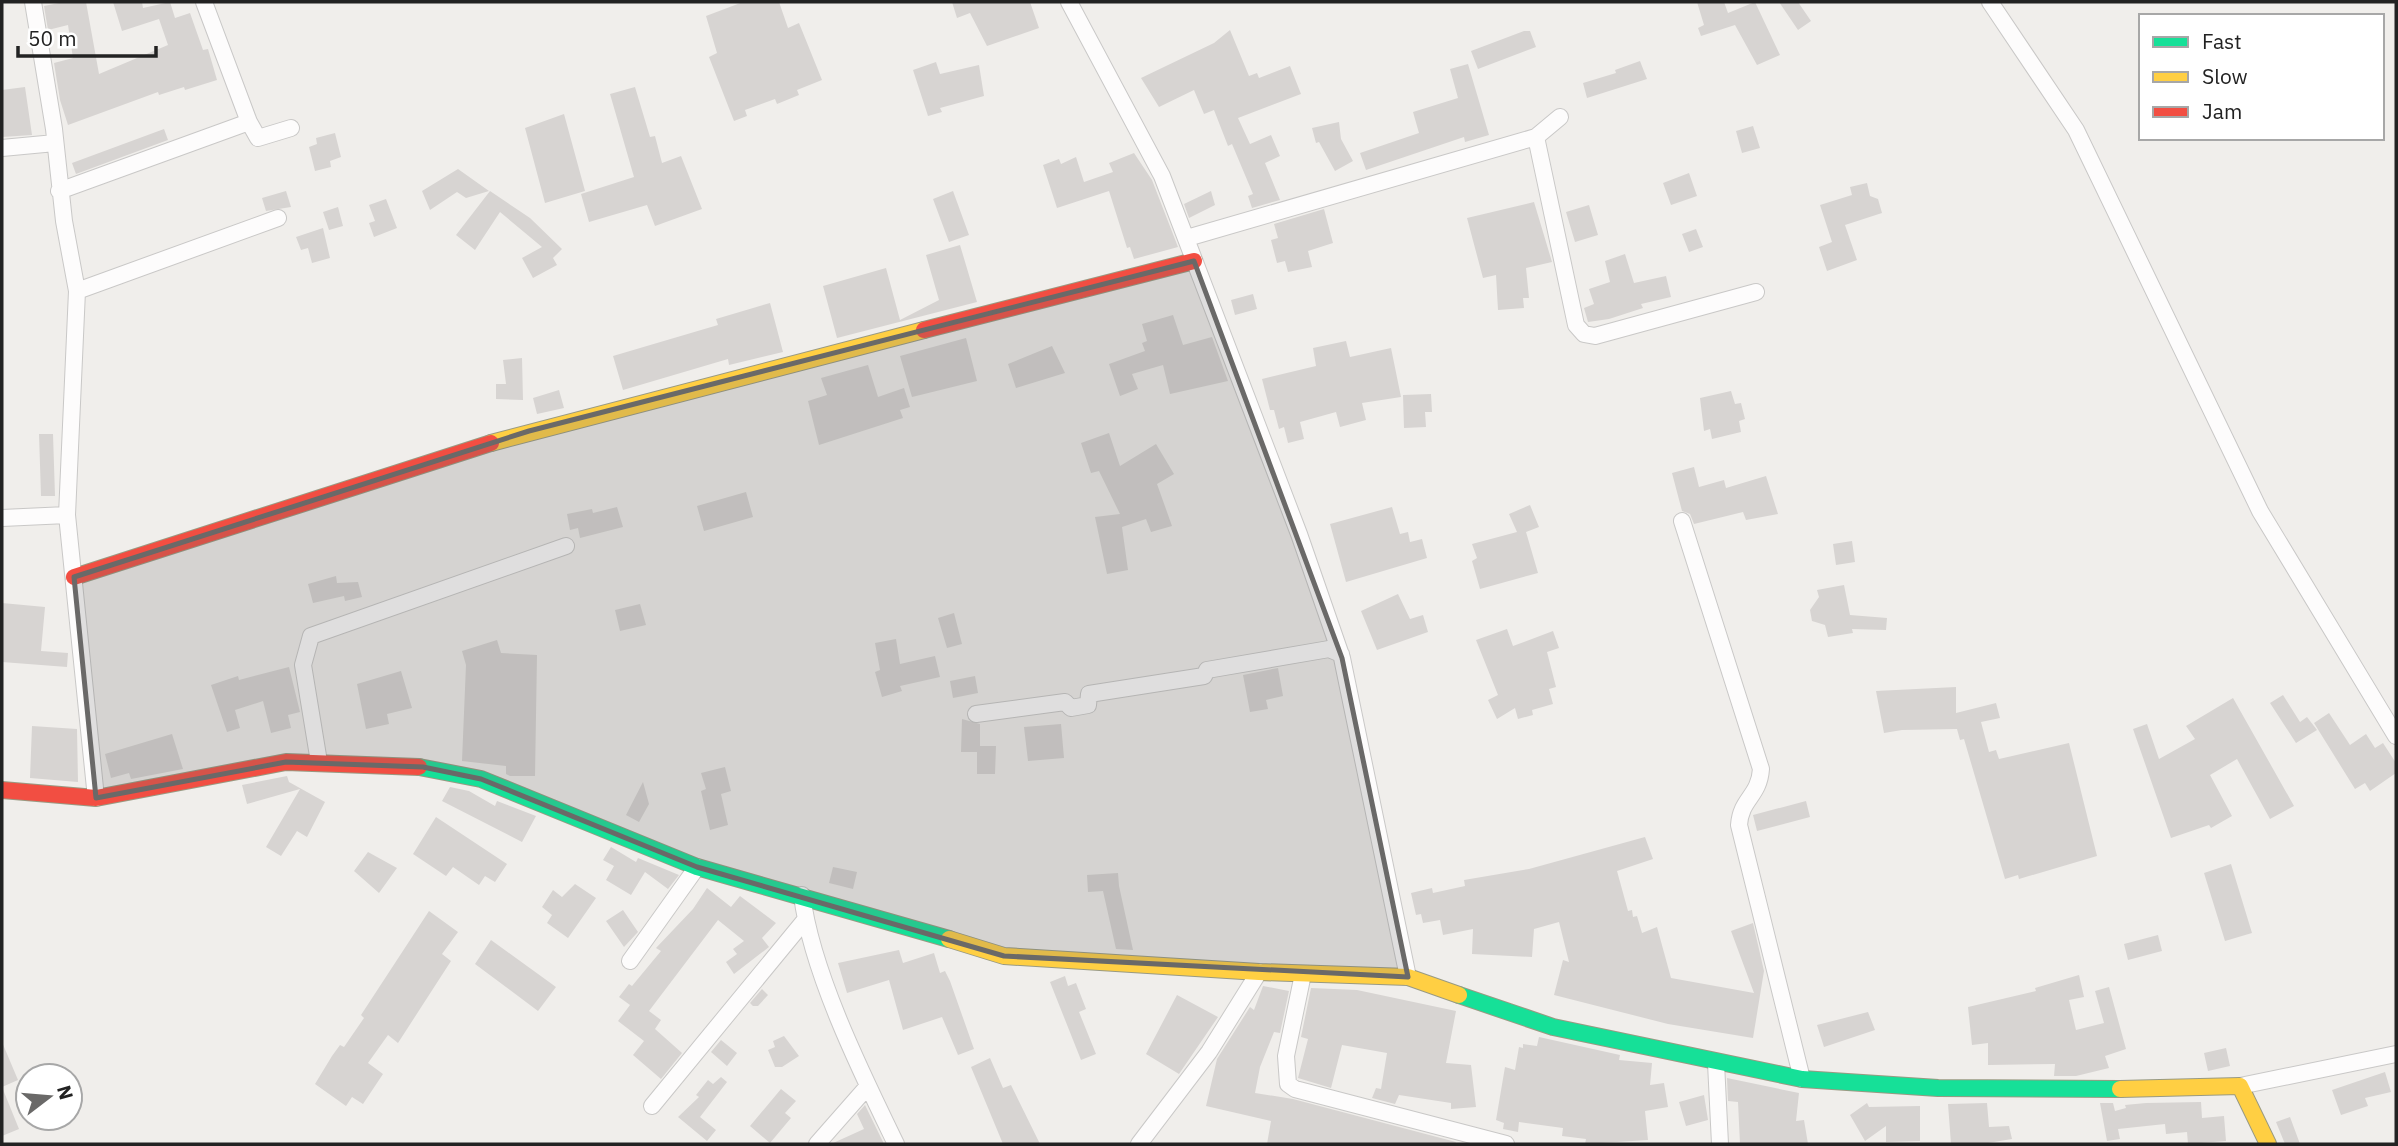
<svg xmlns="http://www.w3.org/2000/svg" width="2398" height="1146" font-family="'IBM Plex Sans',sans-serif">
  <rect width="100%" height="100%" fill="#f0eeeb"/>
  <path fill="#d7d4d2" d="M 64,2 L 86,2 L 99,74 L 168,45 L 159,19 L 122,31 L 113,2 L 142,2 L 143,8 L 170,2 L 175,18 L 190,13 L 203,50 L 208,49 L 217,80 L 185,90 L 184,87 L 159,95 L 158,92 L 68,125 L 60,100 L 54,63 L 73,58 L 68,25 L 48,30 L 44,6 Z
    M 743,2 L 779,2 L 788,28 L 799,23 L 822,80 L 797,90 L 799,95 L 777,104 L 775,99 L 745,110 L 747,116 L 734,121 L 709,57 L 717,53 L 706,16 Z
    M 952,2 L 1030,2 L 1039,28 L 987,46 L 970,13 L 957,18 Z
    M 1697,2 L 1724,2 L 1728,13 L 1755,2 L 1780,55 L 1757,65 L 1735,25 L 1701,36 L 1698,28 L 1704,25 Z
    M 1779,2 L 1798,2 L 1811,21 L 1798,30 Z
    M 1230,30 L 1249,76 L 1257,73 L 1259,78 L 1290,66 L 1301,94 L 1238,118 L 1250,144 L 1271,135 L 1280,156 L 1265,163 L 1280,200 L 1252,208 L 1248,196 L 1253,194 L 1232,144 L 1228,146 L 1214,110 L 1204,114 L 1194,90 L 1159,107 L 1141,78 L 1214,43 Z
    M 1524,31 L 1530,31 L 1536,47 L 1478,69 L 1471,51 Z
    M 1640,61 L 1647,79 L 1587,98 L 1583,83 L 1616,73 L 1615,70 Z
    M 936,62 L 940,74 L 979,65 L 984,96 L 940,108 L 942,112 L 928,116 L 913,70 Z
    M 1468,64 L 1489,135 L 1465,142 L 1464,137 L 1366,170 L 1360,153 L 1419,133 L 1413,112 L 1458,98 L 1450,69 Z
    M 25,87 L 32,135 L 2,137 L 2,90 Z
    M 635,87 L 650,137 L 655,136 L 662,163 L 681,156 L 702,209 L 655,226 L 647,205 L 589,222 L 581,194 L 634,177 L 610,94 Z
    M 564,114 L 585,191 L 545,203 L 525,128 Z
    M 1339,122 L 1341,139 L 1353,161 L 1335,171 L 1319,142 L 1316,143 L 1312,128 Z
    M 1753,126 L 1760,148 L 1742,153 L 1736,131 Z
    M 164,129 L 168,140 L 76,174 L 72,163 Z
    M 335,133 L 341,157 L 330,161 L 331,167 L 315,171 L 309,147 L 317,144 L 316,138 Z
    M 1134,153 L 1152,180 L 1178,247 L 1134,259 L 1130,247 L 1127,248 L 1109,191 L 1057,208 L 1043,165 L 1059,159 L 1061,164 L 1076,157 L 1084,182 L 1113,172 L 1109,163 Z
    M 458,169 L 489,191 L 466,198 L 457,192 L 430,210 L 422,191 Z
    M 1689,173 L 1697,196 L 1671,205 L 1663,183 Z
    M 1867,183 L 1870,196 L 1878,199 L 1882,213 L 1845,225 L 1857,260 L 1827,271 L 1819,247 L 1832,242 L 1820,205 L 1852,195 L 1850,187 Z
    M 286,191 L 291,207 L 266,211 L 262,198 Z
    M 490,191 L 530,218 L 562,249 L 553,258 L 557,265 L 533,278 L 522,258 L 542,247 L 500,212 L 475,250 L 456,235 Z
    M 953,191 L 969,235 L 949,242 L 933,199 Z
    M 1211,191 L 1215,205 L 1189,218 L 1184,204 Z
    M 386,199 L 397,228 L 374,237 L 369,223 L 375,221 L 369,205 Z
    M 1534,202 L 1552,262 L 1526,268 L 1529,298 L 1523,298 L 1524,308 L 1498,310 L 1496,275 L 1483,278 L 1467,218 Z
    M 1589,205 L 1598,235 L 1575,242 L 1566,212 Z
    M 338,207 L 343,226 L 329,230 L 323,212 Z
    M 1324,209 L 1333,243 L 1308,251 L 1312,267 L 1288,272 L 1285,261 L 1277,263 L 1271,240 L 1278,238 L 1274,224 Z
    M 323,228 L 330,258 L 312,263 L 308,248 L 301,250 L 296,237 Z
    M 1696,229 L 1703,247 L 1689,252 L 1682,234 Z
    M 960,245 L 977,302 L 837,338 L 823,286 L 886,268 L 900,320 L 939,300 L 926,255 Z
    M 1625,254 L 1634,283 L 1666,276 L 1671,297 L 1641,304 L 1643,308 L 1609,319 L 1588,322 L 1584,308 L 1594,304 L 1589,289 L 1610,282 L 1605,261 Z
    M 1253,294 L 1257,309 L 1235,315 L 1231,300 Z
    M 770,303 L 783,352 L 729,365 L 728,359 L 623,390 L 613,356 L 718,325 L 716,319 Z
    M 1173,315 L 1183,345 L 1212,337 L 1228,381 L 1170,394 L 1163,365 L 1132,374 L 1138,389 L 1120,396 L 1109,364 L 1145,351 L 1142,343 L 1147,341 L 1142,324 Z
    M 966,338 L 977,381 L 912,397 L 900,356 Z
    M 1346,341 L 1350,357 L 1391,348 L 1401,397 L 1362,403 L 1366,420 L 1340,427 L 1336,412 L 1300,422 L 1304,439 L 1288,443 L 1284,427 L 1279,429 L 1274,410 L 1270,410 L 1262,379 L 1316,366 L 1313,348 Z
    M 1052,346 L 1065,373 L 1016,388 L 1008,364 Z
    M 522,358 L 523,400 L 496,399 L 496,384 L 506,384 L 503,360 Z
    M 868,365 L 878,397 L 904,388 L 910,407 L 900,410 L 903,418 L 819,445 L 808,401 L 827,395 L 821,378 Z
    M 559,390 L 564,408 L 537,414 L 533,398 Z
    M 1731,391 L 1735,404 L 1741,403 L 1745,419 L 1739,421 L 1741,432 L 1712,439 L 1710,429 L 1704,431 L 1700,398 Z
    M 1431,394 L 1432,412 L 1425,412 L 1426,427 L 1404,428 L 1403,395 Z
    M 1109,433 L 1120,466 L 1156,444 L 1174,474 L 1157,484 L 1172,526 L 1151,532 L 1146,519 L 1122,527 L 1128,570 L 1107,574 L 1095,517 L 1120,514 L 1099,471 L 1091,473 L 1081,443 Z
    M 39,434 L 53,434 L 55,496 L 41,496 Z
    M 1694,467 L 1699,487 L 1724,480 L 1726,488 L 1766,476 L 1778,514 L 1746,520 L 1743,512 L 1694,524 L 1690,514 L 1682,511 L 1672,473 Z
    M 746,492 L 753,517 L 704,531 L 697,506 Z
    M 1530,505 L 1539,527 L 1526,532 L 1538,573 L 1480,589 L 1472,561 L 1477,558 L 1472,544 L 1517,532 L 1509,514 Z
    M 617,507 L 623,527 L 580,538 L 578,528 L 570,530 L 567,514 L 592,509 L 593,513 Z
    M 1392,507 L 1400,534 L 1408,532 L 1410,542 L 1422,539 L 1427,558 L 1346,582 L 1330,524 Z
    M 1852,541 L 1855,562 L 1836,565 L 1833,544 Z
    M 336,576 L 337,583 L 358,582 L 362,597 L 345,601 L 344,596 L 313,603 L 308,584 Z
    M 1844,585 L 1850,615 L 1887,618 L 1886,630 L 1852,629 L 1853,633 L 1828,637 L 1825,625 L 1812,621 L 1810,610 L 1819,597 L 1817,590 Z
    M 1398,594 L 1410,619 L 1423,615 L 1428,632 L 1377,650 L 1361,611 Z
    M 2,603 L 45,607 L 41,651 L 68,653 L 67,667 L 2,662 Z
    M 640,604 L 646,625 L 620,631 L 615,610 Z
    M 954,613 L 962,644 L 947,648 L 938,618 Z
    M 1507,629 L 1513,646 L 1553,631 L 1559,648 L 1547,652 L 1556,687 L 1549,689 L 1553,704 L 1532,710 L 1533,715 L 1518,719 L 1515,708 L 1497,719 L 1488,700 L 1498,695 L 1476,640 Z
    M 896,639 L 900,664 L 935,656 L 940,677 L 900,686 L 902,691 L 882,697 L 875,672 L 880,670 L 875,643 Z
    M 497,640 L 501,653 L 537,655 L 535,776 L 510,776 L 506,774 L 506,766 L 462,761 L 466,665 L 462,651 Z
    M 289,667 L 300,712 L 288,715 L 291,728 L 271,733 L 263,701 L 235,710 L 240,728 L 227,732 L 211,685 L 238,676 L 239,680 Z
    M 1278,668 L 1283,696 L 1266,700 L 1268,709 L 1250,712 L 1243,675 Z
    M 401,671 L 412,708 L 387,714 L 389,724 L 366,729 L 357,684 Z
    M 975,676 L 978,693 L 953,698 L 950,681 Z
    M 1956,687 L 1956,713 L 1996,703 L 2000,718 L 1981,722 L 1989,752 L 1996,750 L 1999,759 L 2069,743 L 2097,856 L 2019,879 L 2018,875 L 2005,879 L 1964,739 L 1960,740 L 1957,729 L 1902,730 L 1884,733 L 1876,691 Z
    M 2283,695 L 2300,722 L 2307,717 L 2317,730 L 2296,743 L 2270,703 Z
    M 2233,698 L 2294,806 L 2270,819 L 2237,759 L 2210,775 L 2232,816 L 2211,828 L 2209,825 L 2171,838 L 2133,729 L 2147,724 L 2159,759 L 2195,739 L 2186,726 Z
    M 2329,713 L 2350,745 L 2366,734 L 2375,748 L 2383,743 L 2396,763 L 2396,773 L 2370,791 L 2365,783 L 2355,789 L 2314,723 Z
    M 962,719 L 980,724 L 980,746 L 996,746 L 995,774 L 977,774 L 977,752 L 961,752 Z
    M 1061,724 L 1064,758 L 1028,761 L 1024,727 Z
    M 32,726 L 77,729 L 78,782 L 30,778 Z
    M 172,734 L 183,769 L 131,779 L 129,773 L 111,778 L 105,754 Z
    M 725,767 L 731,791 L 721,794 L 728,825 L 710,830 L 701,791 L 706,789 L 701,773 Z
    M 287,776 L 289,782 L 325,802 L 307,837 L 297,831 L 281,856 L 266,847 L 300,789 L 247,804 L 242,785 Z
    M 643,782 L 649,804 L 639,822 L 626,815 Z
    M 450,787 L 469,791 L 495,806 L 497,801 L 536,816 L 522,842 L 442,801 Z
    M 1806,801 L 1810,817 L 1757,831 L 1753,815 Z
    M 436,817 L 507,864 L 495,882 L 485,876 L 479,885 L 453,867 L 446,876 L 413,854 Z
    M 1645,837 L 1653,859 L 1617,871 L 1628,911 L 1632,910 L 1633,917 L 1637,916 L 1642,933 L 1657,927 L 1671,978 L 1754,993 L 1731,931 L 1753,923 L 1764,971 L 1753,1038 L 1668,1024 L 1554,995 L 1563,960 L 1569,962 L 1559,922 L 1534,929 L 1532,957 L 1472,954 L 1473,929 L 1443,935 L 1440,920 L 1423,923 L 1421,914 L 1416,915 L 1411,893 L 1432,888 L 1433,893 L 1465,886 L 1464,880 L 1529,869 Z
    M 611,847 L 636,862 L 638,858 L 679,875 L 668,889 L 645,872 L 631,895 L 606,880 L 614,866 L 603,860 Z
    M 368,852 L 397,868 L 379,893 L 354,871 Z
    M 2231,864 L 2252,933 L 2225,941 L 2204,873 Z
    M 833,867 L 857,872 L 853,889 L 829,883 Z
    M 1118,873 L 1119,886 L 1133,950 L 1116,949 L 1103,891 L 1088,892 L 1087,875 Z
    M 575,884 L 596,898 L 568,938 L 547,923 L 552,915 L 542,907 L 553,890 L 562,897 Z
    M 707,888 L 731,907 L 740,896 L 776,923 L 762,938 L 769,947 L 734,974 L 726,962 L 737,954 L 733,949 L 744,941 L 718,920 L 649,1011 L 661,1020 L 655,1029 L 682,1053 L 661,1079 L 633,1055 L 644,1041 L 618,1021 L 630,1005 L 619,997 L 629,984 L 632,986 L 661,951 L 656,948 L 693,909 Z
    M 623,910 L 638,932 L 624,947 L 606,921 Z
    M 429,911 L 458,932 L 442,954 L 451,961 L 398,1043 L 388,1035 L 368,1063 L 383,1074 L 363,1104 L 352,1097 L 346,1106 L 315,1084 L 332,1056 L 340,1045 L 344,1047 L 364,1018 L 361,1015 Z
    M 2158,935 L 2162,951 L 2128,960 L 2124,944 Z
    M 491,940 L 556,987 L 538,1011 L 475,964 Z
    M 899,950 L 903,963 L 934,953 L 940,973 L 945,971 L 950,981 L 974,1049 L 958,1055 L 942,1017 L 903,1030 L 889,980 L 847,993 L 838,963 Z
    M 2079,975 L 2084,997 L 2069,1000 L 2076,1030 L 2104,1023 L 2095,991 L 2109,987 L 2126,1049 L 2105,1056 L 2109,1068 L 2076,1076 L 2054,1076 L 2055,1064 L 1988,1065 L 1988,1043 L 1972,1045 L 1968,1007 L 2036,991 L 2035,988 Z
    M 1065,976 L 1068,986 L 1076,983 L 1086,1009 L 1079,1012 L 1096,1054 L 1081,1060 L 1050,982 Z
    M 1263,986 L 1289,991 L 1280,1033 L 1274,1032 L 1260,1067 L 1255,1093 L 1293,1099 L 1456,1142 L 1455,1144 L 1267,1144 L 1271,1121 L 1206,1106 L 1217,1059 L 1250,1007 L 1254,1010 Z
    M 1311,988 L 1357,990 L 1456,1011 L 1446,1063 L 1471,1065 L 1476,1107 L 1451,1109 L 1451,1103 L 1399,1095 L 1395,1104 L 1372,1098 L 1376,1088 L 1381,1089 L 1387,1053 L 1342,1045 L 1331,1088 L 1298,1078 L 1308,1039 L 1301,1037 Z
    M 762,989 L 768,995 L 758,1006 L 753,1006 L 750,1003 Z
    M 1177,995 L 1218,1017 L 1179,1074 L 1146,1054 Z
    M 1868,1012 L 1875,1030 L 1824,1047 L 1817,1025 Z
    M 784,1036 L 799,1056 L 782,1067 L 775,1067 L 768,1050 L 775,1047 L 773,1041 Z
    M 1539,1037 L 1620,1055 L 1619,1060 L 1652,1063 L 1650,1085 L 1664,1083 L 1668,1107 L 1645,1111 L 1648,1140 L 1585,1144 L 1586,1139 L 1562,1136 L 1563,1128 L 1519,1122 L 1518,1132 L 1503,1129 L 1504,1123 L 1496,1120 L 1505,1067 L 1515,1070 L 1519,1047 L 1523,1048 L 1523,1044 L 1537,1046 Z
    M 721,1040 L 737,1053 L 727,1066 L 711,1052 Z
    M 2,1042 L 18,1080 L 2,1087 L 19,1129 L 2,1136 Z
    M 2226,1048 L 2230,1066 L 2208,1071 L 2204,1053 Z
    M 990,1058 L 1003,1088 L 1011,1085 L 1040,1144 L 1003,1144 L 971,1067 Z
    M 2385,1072 L 2391,1092 L 2365,1098 L 2368,1106 L 2341,1115 L 2332,1090 Z
    M 721,1077 L 727,1082 L 700,1117 L 716,1130 L 707,1141 L 678,1117 L 699,1097 L 696,1095 L 708,1080 L 713,1084 Z
    M 1727,1078 L 1799,1093 L 1796,1121 L 1804,1120 L 1808,1144 L 1740,1144 L 1738,1102 L 1728,1101 Z
    M 781,1089 L 796,1101 L 785,1113 L 791,1118 L 770,1143 L 750,1126 Z
    M 1704,1095 L 1708,1120 L 1686,1126 L 1679,1102 Z
    M 2201,1102 L 2202,1118 L 2224,1116 L 2226,1141 L 2188,1144 L 2187,1132 L 2166,1134 L 2165,1124 L 2118,1129 L 2120,1139 L 2107,1141 L 2100,1103 L 2113,1103 L 2115,1111 L 2126,1108 L 2125,1105 L 2146,1103 Z
    M 1867,1103 L 1869,1107 L 1920,1106 L 1920,1141 L 1886,1142 L 1886,1126 L 1865,1141 L 1850,1115 Z
    M 1987,1103 L 1989,1127 L 2009,1126 L 2012,1139 L 1982,1144 L 1951,1144 L 1948,1104 Z
    M 865,1105 L 884,1144 L 831,1144 L 864,1129 L 857,1114 Z
    M 2290,1117 L 2300,1144 L 2285,1144 L 2276,1122 Z"/>
  <g fill="none" stroke-linecap="round" stroke-linejoin="round">
    <g stroke="#c9c8c7" stroke-width="18">
      <path id="street" d="M 33,2 L 54,129 L 64,221 L 77,291 L 67,515
        M 204,2 L 249,122 L 258,138 L 291,128
        M 1069,2 L 1162,176 L 1299,534 L 1342,658 L 1408,977
        M 1990,2 L 2076,130 L 2260,511 L 2396,736
        M 1536,137 L 1576,325 L 1584,334 L 1595,336 L 1756,292
        M 2,148 L 55,143
        M 59,191 L 249,122
        M 1187,238 L 1536,137 L 1560,117
        M 77,291 L 278,218
        M 2,518 L 67,515 L 96,798
        M 1682,521 L 1761,769 C 1759,797 1741,798 1739,825 L 1802,1079
        M 976,714 L 1065,702 L 1071,708 L 1088,705 L 1089,694 L 1204,676 L 1207,670 L 1329,649 L 1341,654
        M 319,762 L 303,665 L 311,636 L 566,546
        M 802,895 C 811,971 862,1074 896,1144
        M 630,961 L 697,867
        M 1303,974 L 1286,1056 L 1288,1084 L 1295,1089 L 1506,1144
        M 1716,1063 L 1720,1144
        M 2240,1086 L 2396,1054
        M 652,1106 L 805,920
        M 817,1144 L 868,1086
        M 1139,1144 L 1209,1052 L 1259,972"/>
    </g>
    <g stroke="#999a82" stroke-width="18">
      <path id="fast" d="M 419,767 L 481,779 L 697,867 L 949,939
        M 1459,995 L 1553,1027 L 1802,1079 L 1938,1088 L 2120,1089"/>
    </g>
    <g stroke="#999a82" stroke-width="18">
      <path id="slow" d="M 491,443 L 924,330
        M 949,939 L 1004,956 L 1259,972 L 1408,977 L 1459,995
        M 2120,1089 L 2240,1086 L 2268,1144"/>
    </g>
    <g stroke="#999a82" stroke-width="18">
      <path id="jam" d="M 924,330 L 1194,261
        M 74,577 L 491,443
        M 2,790 L 96,798 L 286,762 L 419,767"/>
    </g>
    <use href="#street" stroke="#fdfcfc" stroke-width="16"/>
    <use href="#fast" stroke="#16e098" stroke-width="16"/>
    <use href="#slow" stroke="#ffcf43" stroke-width="16"/>
    <use href="#jam" stroke="#f24e42" stroke-width="16"/>
  </g>
  <path fill="#6a6968" fill-opacity="0.2" stroke="#6a6968" stroke-width="5" stroke-linejoin="round" d="M 1194,261 L 1342,658 L 1408,977 L 1004,956 L 697,867 L 481,779 L 423,767 L 286,762 L 96,798 L 74,577 L 529,431 Z"/>
  <rect width="2398" height="1146" fill="none" stroke="#222222" stroke-width="7"/>
  <rect x="2139" y="14" width="245" height="126" fill="#ffffff" stroke="#a7a7a7" stroke-width="2"/>
  <rect x="2153" y="37" width="35" height="10" fill="#16e098" stroke="#a7a7a7" stroke-width="2"/>
  <text x="2202" y="49" font-size="21" fill="#222222">Fast</text>
  <rect x="2153" y="72" width="35" height="10" fill="#ffcf43" stroke="#a7a7a7" stroke-width="2"/>
  <text x="2202" y="84" font-size="21" fill="#222222">Slow</text>
  <rect x="2153" y="107" width="35" height="10" fill="#f24e42" stroke="#a7a7a7" stroke-width="2"/>
  <text x="2202" y="119" font-size="21" fill="#222222">Jam</text>
  <g transform="translate(49 1097) rotate(74)"><circle r="33" fill="#ffffff" stroke="#a7a7a7" stroke-width="2"/>
  <path d="M0-5L12 26L0 18L-12 26Z" fill="#6a6968"/>
  <text y="-10" font-size="19" font-weight="bold" text-anchor="middle" fill="#222222">N</text>
  </g>
  <path d="M18 46v10h138v-10" fill="none" stroke="#222222" stroke-width="3.5"/>
  <text x="28" y="46" font-size="21" fill="#222222" stroke="#ffffff" stroke-width="5" paint-order="stroke">50 m</text>
</svg>
